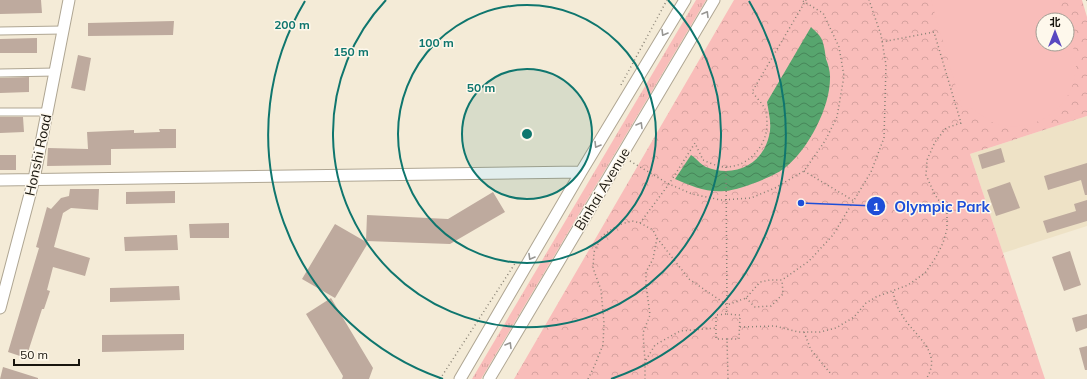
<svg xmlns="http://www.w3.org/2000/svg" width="1087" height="379" font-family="Mulish,'Noto Sans SC',sans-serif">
  <defs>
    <pattern id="grass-tufts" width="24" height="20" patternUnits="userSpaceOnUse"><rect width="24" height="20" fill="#f9bdba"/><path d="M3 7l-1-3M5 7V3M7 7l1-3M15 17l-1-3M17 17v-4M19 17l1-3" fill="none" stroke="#d5a29f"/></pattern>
    <pattern id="park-crowns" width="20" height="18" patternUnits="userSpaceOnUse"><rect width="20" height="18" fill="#f9bdba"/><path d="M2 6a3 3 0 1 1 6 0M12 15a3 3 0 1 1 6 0" fill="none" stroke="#d5a29f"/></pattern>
    <pattern id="water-waves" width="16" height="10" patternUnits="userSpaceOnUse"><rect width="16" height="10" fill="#57a56e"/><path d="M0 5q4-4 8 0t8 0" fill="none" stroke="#478559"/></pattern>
  </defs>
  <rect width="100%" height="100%" fill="#f4ebd7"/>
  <path fill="#eee2c6" d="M 1087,116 L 1087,226 L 1003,253 L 970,154 Z"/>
  <path fill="url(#grass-tufts)" d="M 696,0 L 706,0 L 481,379 L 472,379 Z"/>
  <path fill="url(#park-crowns)" fill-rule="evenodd" d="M 734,0 L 1082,0 L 1087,17 L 1087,116 L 970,154 L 1045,379 L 514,379 ZM 1043,20 L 1067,20 L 1067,44 L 1043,44 Z"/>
  <path fill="#f9bdba" d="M 931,0 L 1059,0 L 1065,20 L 1043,20 L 1043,44 L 1067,44 L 1067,28 C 1070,38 1076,53 1076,63 C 1077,105 1037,135 997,124 C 988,121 979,113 971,108 L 963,111 Z"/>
  <path fill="url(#water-waves)" d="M 811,27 C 814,30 819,34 821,38 C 824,43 825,52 826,59 C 828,64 830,71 830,76 C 831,106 809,148 786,167 C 776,176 739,190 725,191 C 707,193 691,186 675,179 L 691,155 C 696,158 700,164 706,167 C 733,178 762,166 769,136 C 772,125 769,114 767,102 Z"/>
  <path fill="#beaa9e" d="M 0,0 L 41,0 L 42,13 L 0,14 Z
    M 174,21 L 173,35 L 88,36 L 88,23 Z
    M 37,38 L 37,53 L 0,53 L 0,39 Z
    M 78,55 L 91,58 L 85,91 L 71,88 Z
    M 29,77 L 29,92 L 0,93 L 0,78 Z
    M 0,117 L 23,117 L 24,132 L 0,133 Z
    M 159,129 L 176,129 L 176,148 L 111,149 L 111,165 L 47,166 L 48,148 L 88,149 L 87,132 L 134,130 L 134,133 L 160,132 Z
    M 1001,148 L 1005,162 L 982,169 L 978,155 Z
    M 0,155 L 16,155 L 16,170 L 0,170 Z
    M 1087,163 L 1087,195 L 1085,195 L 1081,180 L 1048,190 L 1044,176 Z
    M 1010,182 L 1020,208 L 996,216 L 987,190 Z
    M 70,189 L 99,189 L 98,210 L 71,208 L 63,213 L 54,247 L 90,258 L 85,276 L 53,267 L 47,290 L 50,291 L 44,309 L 42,309 L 26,358 L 8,352 L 39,248 L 36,247 L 47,207 L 51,209 L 61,198 L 69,196 Z
    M 175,191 L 175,203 L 126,204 L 126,192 Z
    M 493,192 L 505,212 L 450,244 L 366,241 L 367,215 L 448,219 Z
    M 1087,200 L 1087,221 L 1047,233 L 1043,221 L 1076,211 L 1074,204 Z
    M 229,223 L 229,238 L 190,238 L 189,224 Z
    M 335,224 L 368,243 L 335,298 L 302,279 Z
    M 177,235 L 178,250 L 125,251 L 124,237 Z
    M 1070,251 L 1081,285 L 1064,291 L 1052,257 Z
    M 179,286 L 180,300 L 110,302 L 110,288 Z
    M 331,298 L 373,368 L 369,379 L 342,379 L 343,376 L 306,314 Z
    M 1087,314 L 1087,328 L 1076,332 L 1072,318 Z
    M 184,334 L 184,350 L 102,352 L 102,335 Z
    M 1087,346 L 1087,370 L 1085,370 L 1079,348 Z
    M 3,367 L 38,378 L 38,379 L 0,379 Z"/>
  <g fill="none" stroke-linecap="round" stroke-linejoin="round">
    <g stroke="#afa693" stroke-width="9">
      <path id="street" d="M 0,31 L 63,30
        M 0,73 L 56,72
        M 0,112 L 48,112"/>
    </g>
    <g stroke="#afa693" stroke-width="13">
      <path id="secondary" d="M 0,180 L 581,172
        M 0,308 L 34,179 L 69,0
        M 460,379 L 581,172 L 685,0
        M 489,379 L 714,0"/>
    </g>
    <path stroke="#888275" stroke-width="1.5" stroke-dasharray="1 3" stroke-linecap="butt" d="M 1087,0 L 1087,2
      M 621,85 L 667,0
      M 630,161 L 669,184 L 692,194 L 721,200 L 751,198 L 775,188 L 804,171 L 825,141 L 837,117 L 844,76 L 839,47 L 823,13 L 801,0
      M 726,167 L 727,305 L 746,298 L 760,282 L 770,280 L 782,280 L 809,261 L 833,235 L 871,172 L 884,138 L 886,65 L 881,35 L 869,0
      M 804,171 L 854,201
      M 640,223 L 669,184 L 695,143 L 703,160 C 710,163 718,167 727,167 C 748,166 765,148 767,127 C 767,122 767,114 765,109 C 762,103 756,97 752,92 L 806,0
      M 657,238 L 689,279 L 727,305 L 726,314 L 740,315 L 739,339 L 727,339 L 728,379
      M 893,292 C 895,300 897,308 902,315 C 914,336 944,352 926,379
      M 746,298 L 755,307 L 771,306 L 783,294 L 782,280
      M 726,314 L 716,315 L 716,339 L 727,339
      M 740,327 L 775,326 L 798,332 L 820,332 L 836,328 L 854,317 L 866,303 L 876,297 L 908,285 L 925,273 L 936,257 L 943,243 L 947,229 L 947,213 L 934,193 L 926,175 L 927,160 L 935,142 L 946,128 L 961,123 L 934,32 L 882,42
      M 804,332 L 811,350 L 831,374
      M 646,360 L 655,345 L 680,331 L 716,328
      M 440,379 L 516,262
      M 588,379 L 594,367 L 603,345 L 604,323 L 601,290 L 593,268 L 594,252 L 602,236 L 618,225 L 632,221 L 640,223 L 653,230 L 657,238 L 653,259 L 646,272 L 646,285 L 650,315 L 643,333 L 645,361 L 645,379"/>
    <use href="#street" stroke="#fff" stroke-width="7"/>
    <use href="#secondary" stroke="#fff" stroke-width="11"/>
  </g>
  <defs><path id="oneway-chevron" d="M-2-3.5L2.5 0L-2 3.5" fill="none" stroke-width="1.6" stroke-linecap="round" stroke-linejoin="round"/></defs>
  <g stroke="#979693">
    <use href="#oneway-chevron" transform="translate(706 14) rotate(-59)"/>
    <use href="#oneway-chevron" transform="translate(664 33) rotate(121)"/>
    <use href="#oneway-chevron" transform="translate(640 125) rotate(-59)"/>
    <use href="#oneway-chevron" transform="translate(597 145) rotate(121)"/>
    <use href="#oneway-chevron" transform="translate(531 257) rotate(120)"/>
    <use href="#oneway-chevron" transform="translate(509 345) rotate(-59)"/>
  </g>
  <circle cx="527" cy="134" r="65" fill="#0f766e" fill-opacity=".12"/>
  <g fill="none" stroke="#0f766e" stroke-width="2">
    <circle cx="527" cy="134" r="65"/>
    <circle cx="527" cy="134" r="129"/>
    <path d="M668 0A194 194 0 1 1 386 0"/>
    <path d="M443 379A259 259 0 0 1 305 1M749 1A259 259 0 0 1 611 379"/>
  </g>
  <g text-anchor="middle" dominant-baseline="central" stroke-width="3" stroke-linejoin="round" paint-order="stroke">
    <g font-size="14" fill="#18150e" stroke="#fef8ec">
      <text transform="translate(38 155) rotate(-78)">Honshi Road</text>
      <text transform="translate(602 189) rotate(-59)">Binhai Avenue</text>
    </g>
  </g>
  <circle cx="527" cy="134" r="6" fill="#0f766e" stroke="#fef8ec" stroke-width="2"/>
  <g font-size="12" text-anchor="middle" font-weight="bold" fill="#0f766e" stroke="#fef8ec" stroke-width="3" stroke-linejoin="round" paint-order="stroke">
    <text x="292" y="29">200 m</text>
    <text x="436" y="47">100 m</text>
    <text x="351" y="56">150 m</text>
    <text x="481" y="92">50 m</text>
  </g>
  <path fill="none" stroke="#1d4ed8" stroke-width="1.5" d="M801 203L876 206"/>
  <g fill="#1d4ed8" stroke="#fef8ec" stroke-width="1.5">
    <circle cx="801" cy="203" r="4"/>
    <circle cx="876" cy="206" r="10"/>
  </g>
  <g font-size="12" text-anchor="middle" font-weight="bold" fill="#fff">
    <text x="876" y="211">1</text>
  </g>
  <g font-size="15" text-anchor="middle" font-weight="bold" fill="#1d4ed8" stroke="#fef8ec" stroke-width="3" stroke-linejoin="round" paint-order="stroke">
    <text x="942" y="212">Olympic Park</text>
  </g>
  <g transform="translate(1055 32)"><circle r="19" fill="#fef8ec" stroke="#a29d93"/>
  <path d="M0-3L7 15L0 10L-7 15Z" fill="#5948c0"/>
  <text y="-6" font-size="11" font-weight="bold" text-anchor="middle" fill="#18150e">北</text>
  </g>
  <path d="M14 359v6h65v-6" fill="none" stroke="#18150e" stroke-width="2"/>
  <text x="20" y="359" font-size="12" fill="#18150e" stroke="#fef8ec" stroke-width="3" paint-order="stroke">50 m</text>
</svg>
